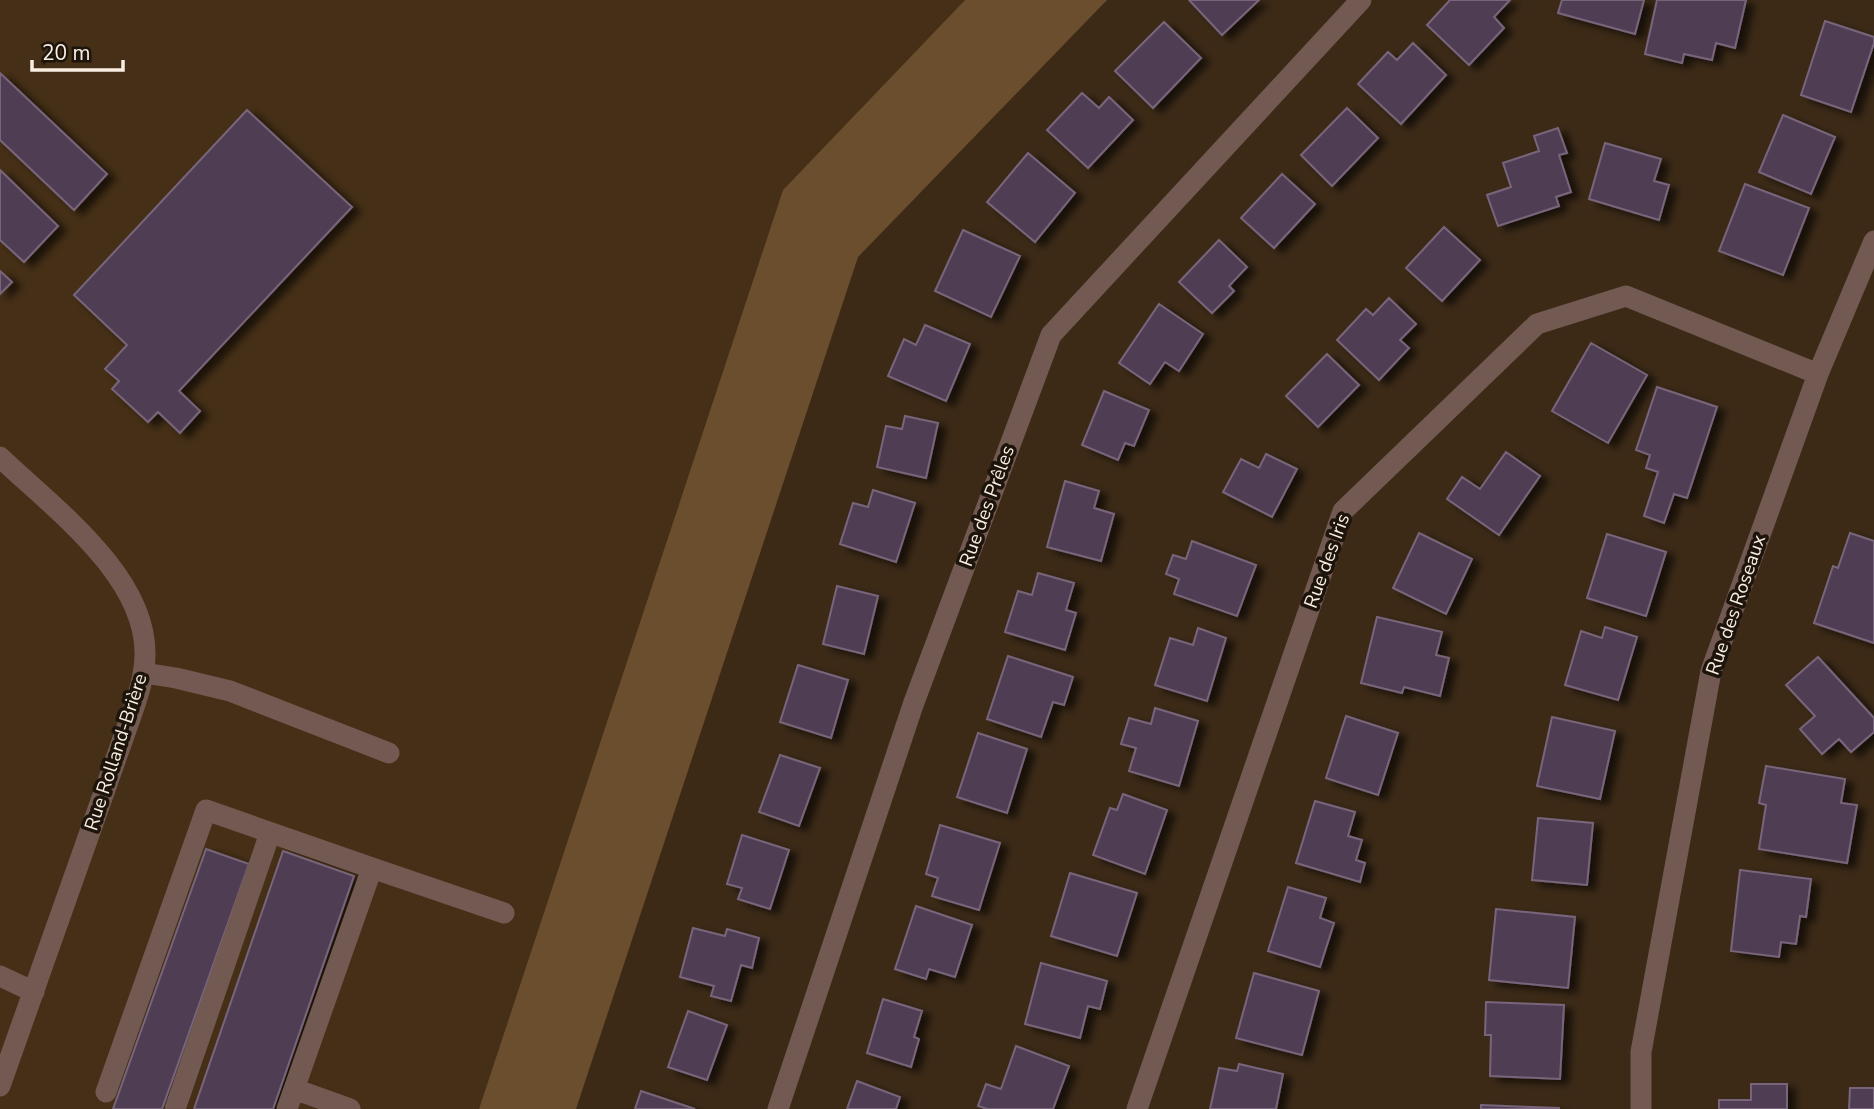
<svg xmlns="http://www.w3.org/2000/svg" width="1874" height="1109" font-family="'Nunito Sans',sans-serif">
  <defs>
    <filter id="shadow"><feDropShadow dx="8" dy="4.5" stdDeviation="3.5" flood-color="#0009"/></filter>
  </defs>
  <rect width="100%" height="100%" fill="#3c2a17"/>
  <path fill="#452f16" d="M 0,0 L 965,0 L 783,190 L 479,1109 L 0,1109 Z"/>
  <path fill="#6b4e2d" d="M 965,0 L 1107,0 L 858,257 L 576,1109 L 479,1109 L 783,190 Z"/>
  <path fill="#503e53" stroke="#78657b" stroke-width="2" filter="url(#shadow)" d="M 1189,0 L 1259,0 L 1222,35 Z
    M 1450,0 L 1510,0 L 1494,17 L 1504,28 L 1469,65 L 1427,25 Z
    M 1562,0 L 1644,0 L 1635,34 L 1558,13 Z
    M 1657,0 L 1746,0 L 1735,48 L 1716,43 L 1712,60 L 1684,54 L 1682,63 L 1645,54 Z
    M 1825,21 L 1874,37 L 1874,43 L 1851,112 L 1801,95 Z
    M 1164,22 L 1201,58 L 1153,108 L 1115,71 Z
    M 1413,43 L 1446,75 L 1401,124 L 1358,84 L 1388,52 L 1397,60 Z
    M 0,73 L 107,174 L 74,210 L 0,140 Z
    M 1082,93 L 1099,108 L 1109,97 L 1133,120 L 1088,168 L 1047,130 Z
    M 1347,108 L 1378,138 L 1332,186 L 1301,155 Z
    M 247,110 L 352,207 L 179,391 L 200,411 L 180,433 L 158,412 L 148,422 L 112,389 L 119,381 L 105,369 L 127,345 L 74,295 Z
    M 1783,115 L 1835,137 L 1811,194 L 1759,172 Z
    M 1558,128 L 1567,153 L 1559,155 L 1571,192 L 1556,197 L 1559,206 L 1498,226 L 1487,195 L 1511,187 L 1503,163 L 1539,151 L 1534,136 Z
    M 1605,143 L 1661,159 L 1654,181 L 1669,185 L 1659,220 L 1589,199 Z
    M 1028,153 L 1075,193 L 1035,242 L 987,202 Z
    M 0,170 L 58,226 L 24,262 L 0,240 Z
    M 1282,174 L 1315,204 L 1274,248 L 1241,218 Z
    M 1745,184 L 1809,208 L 1783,275 L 1719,251 Z
    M 1444,227 L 1480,260 L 1442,301 L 1406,268 Z
    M 963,230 L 1020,256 L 991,317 L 935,291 Z
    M 1219,240 L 1247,267 L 1229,286 L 1234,291 L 1212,313 L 1179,282 Z
    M 0,271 L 12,282 L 0,294 Z
    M 1389,298 L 1416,324 L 1400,340 L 1409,348 L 1379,380 L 1337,340 L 1366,309 L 1373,315 Z
    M 1159,304 L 1203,334 L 1179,371 L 1165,362 L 1150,384 L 1119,363 Z
    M 925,325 L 970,344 L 946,401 L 888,376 L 904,339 L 916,345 Z
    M 1591,343 L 1647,375 L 1608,443 L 1552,411 Z
    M 1327,354 L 1359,385 L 1318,427 L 1286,396 Z
    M 1657,387 L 1717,407 L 1687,498 L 1674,494 L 1664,523 L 1644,516 L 1658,472 L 1646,468 L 1650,455 L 1636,450 Z
    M 1104,391 L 1149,410 L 1134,446 L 1125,443 L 1118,460 L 1082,445 Z
    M 905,416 L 938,423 L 926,478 L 877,467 L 886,426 L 902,429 Z
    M 1506,452 L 1540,476 L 1499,535 L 1447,499 L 1462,477 L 1480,489 Z
    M 1266,454 L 1297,469 L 1272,517 L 1223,492 L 1241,459 L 1259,468 Z
    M 1065,481 L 1099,491 L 1094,508 L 1114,514 L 1101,561 L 1047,547 Z
    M 873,490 L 915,503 L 896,562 L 840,544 L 853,503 L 868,507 Z
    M 1419,533 L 1472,559 L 1446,614 L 1393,588 Z
    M 1850,533 L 1874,541 L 1874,643 L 1814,623 L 1833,566 L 1838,568 Z
    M 1607,534 L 1666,552 L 1646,616 L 1587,598 Z
    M 1192,541 L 1256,565 L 1237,616 L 1174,594 L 1179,579 L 1166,574 L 1173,555 L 1186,559 Z
    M 1038,573 L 1074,583 L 1066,610 L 1076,613 L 1065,650 L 1005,632 L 1018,591 L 1032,595 Z
    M 837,586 L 878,596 L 864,654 L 823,644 Z
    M 1377,617 L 1442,632 L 1436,655 L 1449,658 L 1440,696 L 1404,687 L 1402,693 L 1361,683 Z
    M 1605,627 L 1637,637 L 1618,700 L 1565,685 L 1581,631 L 1602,638 Z
    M 1198,628 L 1226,638 L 1207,701 L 1155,685 L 1170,638 L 1193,645 Z
    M 1008,656 L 1073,677 L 1064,705 L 1053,702 L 1041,737 L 987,719 Z
    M 1818,657 L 1874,718 L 1874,732 L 1851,752 L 1839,739 L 1822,754 L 1800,729 L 1815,716 L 1786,685 Z
    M 798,665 L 848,680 L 831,738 L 780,722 Z
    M 1155,708 L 1198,721 L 1179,786 L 1129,771 L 1136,748 L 1121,744 L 1129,718 L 1151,724 Z
    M 1346,716 L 1398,733 L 1378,795 L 1326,778 Z
    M 1552,717 L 1615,731 L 1600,799 L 1537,786 Z
    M 978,733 L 1027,749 L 1007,813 L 957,797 Z
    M 780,755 L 820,768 L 799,826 L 759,812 Z
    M 1766,766 L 1845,779 L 1841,803 L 1857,805 L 1847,863 L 1759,849 L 1766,805 L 1759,803 Z
    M 1123,794 L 1167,810 L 1145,874 L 1093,855 L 1110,808 L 1117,810 Z
    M 1315,801 L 1355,812 L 1348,836 L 1362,840 L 1356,860 L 1365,863 L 1360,882 L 1296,863 Z
    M 1538,818 L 1593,823 L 1587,885 L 1532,880 Z
    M 940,825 L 1000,843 L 979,910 L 932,896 L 938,878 L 926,874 Z
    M 742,835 L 789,850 L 770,909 L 738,899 L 742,888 L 727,884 Z
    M 206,849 L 249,864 L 162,1109 L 113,1109 Z
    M 283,851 L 354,876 L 273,1109 L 194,1109 Z
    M 1740,870 L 1811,879 L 1806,917 L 1800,916 L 1796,944 L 1781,942 L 1779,957 L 1731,951 Z
    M 1070,873 L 1137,893 L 1117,956 L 1051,936 Z
    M 1288,887 L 1326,898 L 1320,918 L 1334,923 L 1320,967 L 1268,951 Z
    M 916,906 L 972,925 L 955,977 L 929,969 L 926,979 L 895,969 Z
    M 1496,909 L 1575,917 L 1568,988 L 1489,980 Z
    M 693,928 L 725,936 L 727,929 L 759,938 L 752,968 L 741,965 L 731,1001 L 711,996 L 714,986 L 680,977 Z
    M 1041,963 L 1107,981 L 1100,1009 L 1088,1006 L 1080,1038 L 1025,1024 Z
    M 1254,973 L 1319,991 L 1302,1055 L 1236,1038 Z
    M 883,999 L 922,1011 L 914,1037 L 919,1039 L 911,1067 L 867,1053 Z
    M 1486,1002 L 1564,1005 L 1560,1079 L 1490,1076 L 1491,1035 L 1485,1035 Z
    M 688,1011 L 727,1025 L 707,1080 L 668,1067 Z
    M 1016,1046 L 1069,1066 L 1053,1109 L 987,1109 L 978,1106 L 986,1084 L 1001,1089 Z
    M 1239,1064 L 1283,1074 L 1276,1109 L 1210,1109 L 1219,1068 L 1237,1071 Z
    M 857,1081 L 900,1097 L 896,1109 L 847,1109 Z
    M 1751,1084 L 1787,1084 L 1787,1109 L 1719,1109 L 1719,1100 L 1751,1100 Z
    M 1850,1088 L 1874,1088 L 1874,1109 L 1849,1109 Z
    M 641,1091 L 695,1109 L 635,1109 Z
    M 1481,1105 L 1559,1108 L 1559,1109 L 1481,1109 Z"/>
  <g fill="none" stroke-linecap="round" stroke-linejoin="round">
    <path stroke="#725951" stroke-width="21" d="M 0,457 C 52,507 146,575 145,654 C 145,675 138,696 131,716 L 0,1086
      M 144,673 L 176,678 L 230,691 L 389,753
      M 372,868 L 504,913
      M 0,976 L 34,992
      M 294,1089 L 350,1109
      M 106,1092 L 206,810 L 372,868 L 287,1109
      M 175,1109 L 270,833
      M 778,1109 L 913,705 L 1051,335 L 1361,0
      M 1137,1109 L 1343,511 L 1537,324 L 1626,296 L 1818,374
      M 1641,1109 L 1641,1052 L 1711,671 L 1818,374 L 1874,241"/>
  </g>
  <g text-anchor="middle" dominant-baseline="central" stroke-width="7" stroke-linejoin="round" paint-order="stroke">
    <g font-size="19" fill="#faeee2" stroke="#1d150c">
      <text transform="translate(987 506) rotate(-70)">Rue des Prêles</text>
      <text transform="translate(1327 561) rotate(-70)">Rue des Iris</text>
      <text transform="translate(1736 605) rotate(-71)">Rue des Roseaux</text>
      <text transform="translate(116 752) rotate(-72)">Rue Rolland-Brière</text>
    </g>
  </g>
  <path d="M32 60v10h91v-10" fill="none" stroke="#faeee2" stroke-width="3.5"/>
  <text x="42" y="60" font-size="21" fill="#faeee2" stroke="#1d150c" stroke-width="5" paint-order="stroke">20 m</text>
</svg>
